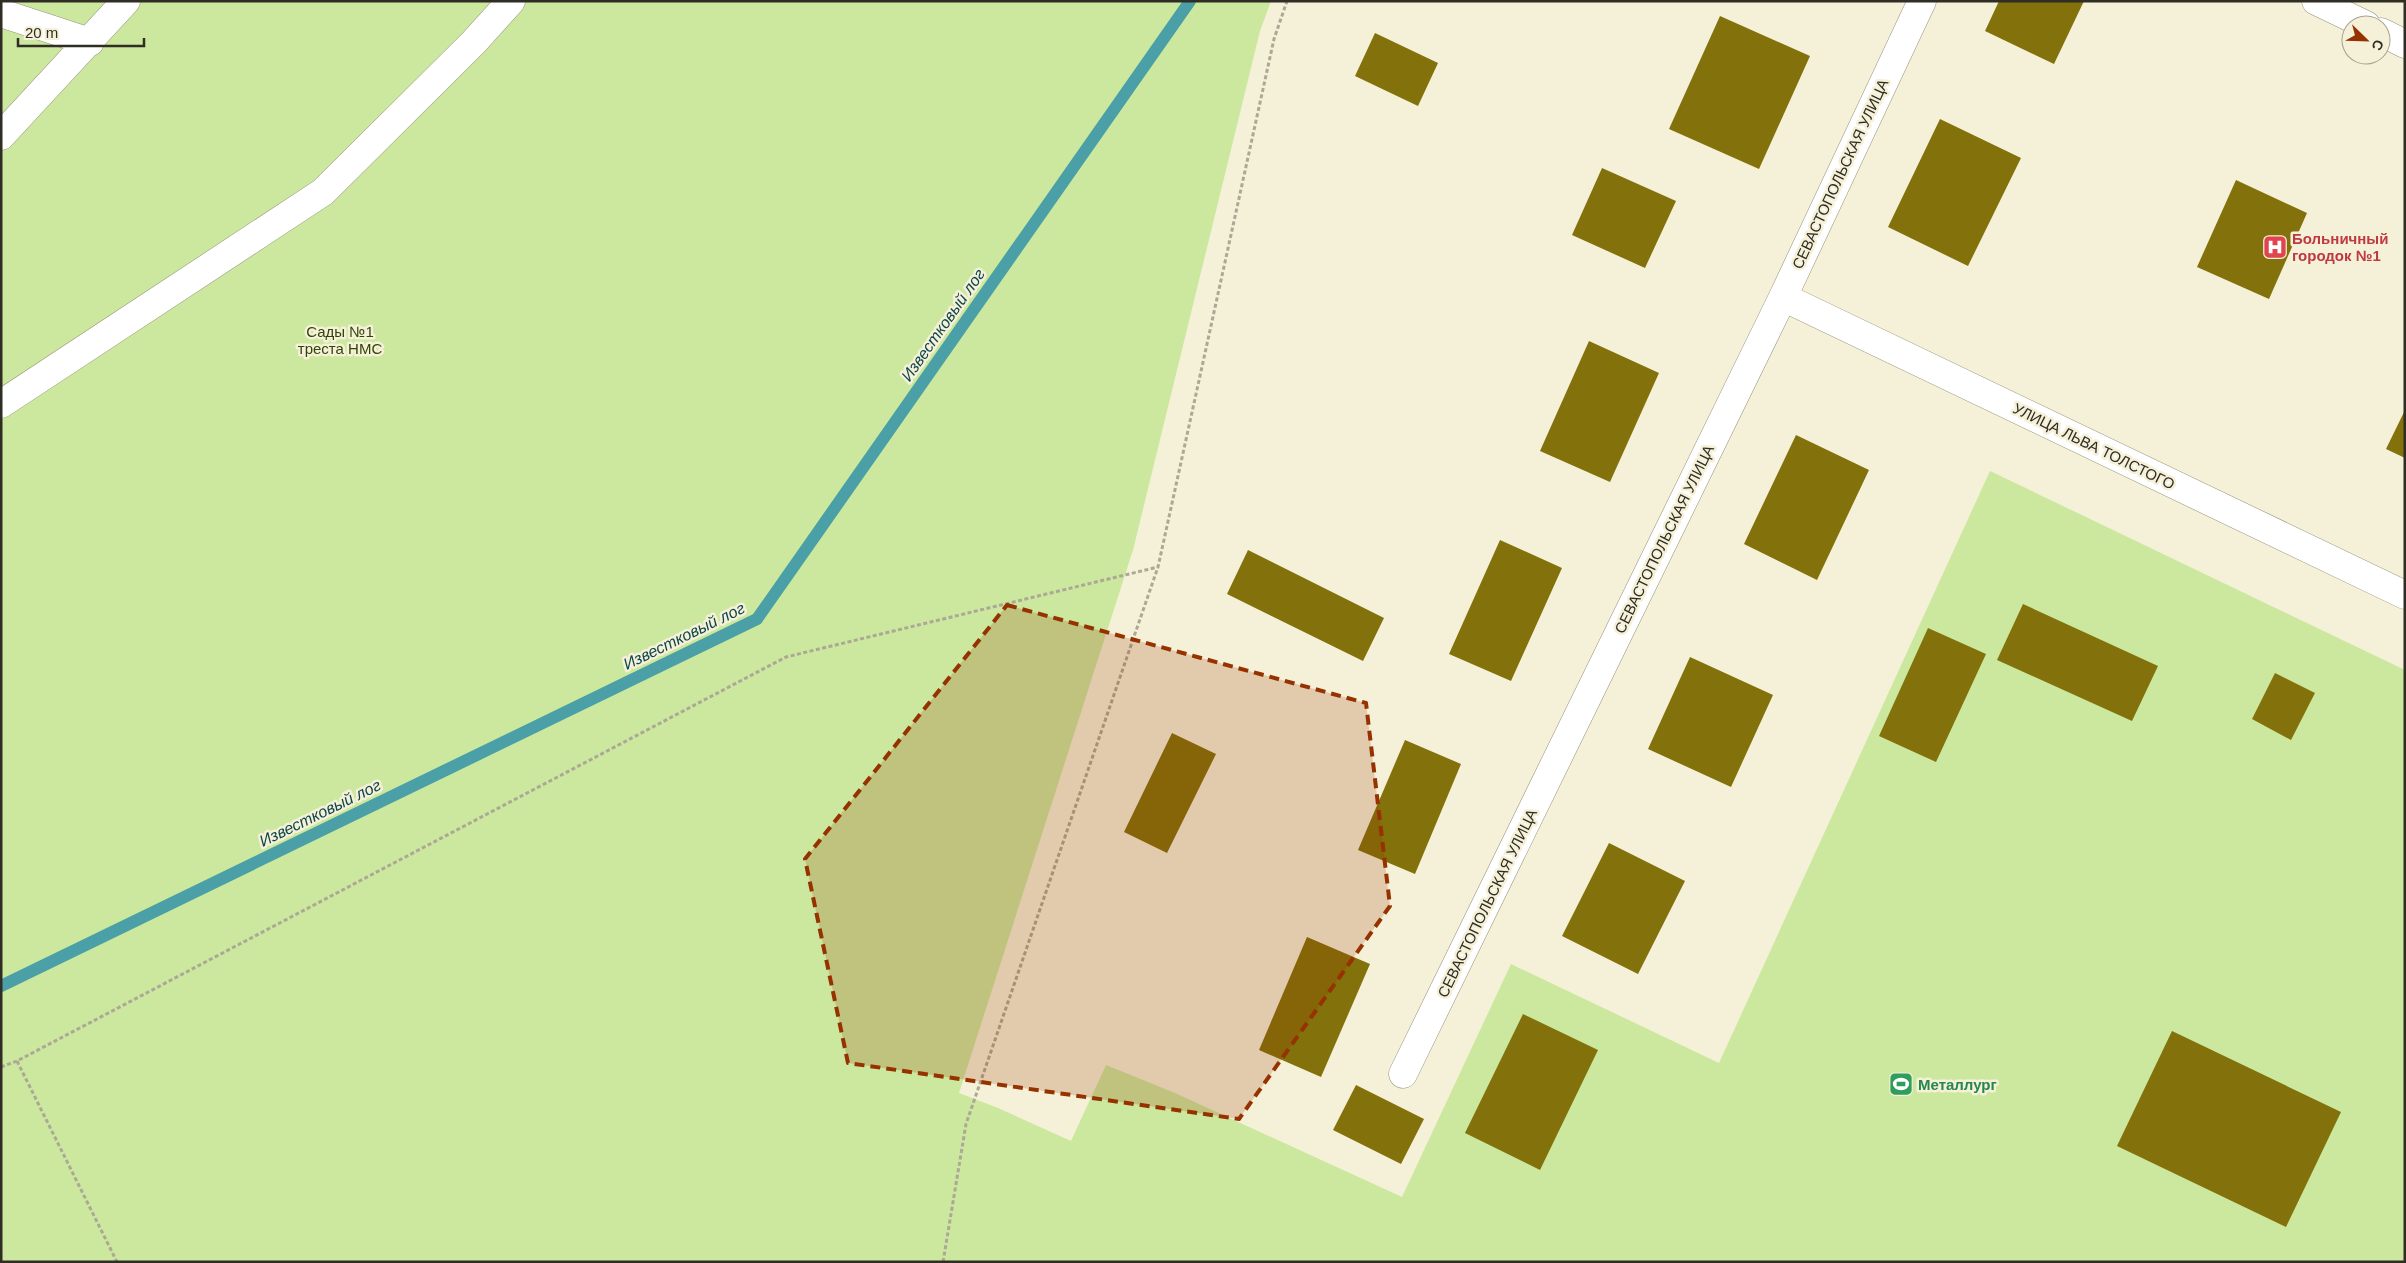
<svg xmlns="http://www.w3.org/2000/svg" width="2406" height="1263" font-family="Arial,sans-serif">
  <rect width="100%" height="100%" fill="#f5f0d8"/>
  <path fill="#cbe89e" d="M 1,1 L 1271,1 L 1260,31 L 1133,550 L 959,1093 L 998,1108 L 1071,1141 L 1106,1065 L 1175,1093 L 1402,1197 L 1511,964 L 1719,1063 L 1990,471 L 2405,670 L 2405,1262 L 1,1262 Z"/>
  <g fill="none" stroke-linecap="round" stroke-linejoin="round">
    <path stroke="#4aa0a6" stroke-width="12" d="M 1,986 L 757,619 L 1190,1"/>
  </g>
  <path fill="#83710b" d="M 1999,1 L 2084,1 L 2054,64 L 1985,31 Z
    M 1720,16 L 1810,56 L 1759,169 L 1669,129 Z
    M 1375,33 L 1438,63 L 1418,106 L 1355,76 Z
    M 1940,119 L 2021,158 L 1968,266 L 1888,227 Z
    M 1602,168 L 1676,201 L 1645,268 L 1572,235 Z
    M 2236,180 L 2307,213 L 2269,299 L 2197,267 Z
    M 1589,341 L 1659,373 L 1610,482 L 1540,451 Z
    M 2405,410 L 2405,458 L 2386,449 Z
    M 1796,435 L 1869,470 L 1817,580 L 1744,544 Z
    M 1500,540 L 1562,568 L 1511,681 L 1449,654 Z
    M 1248,550 L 1384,618 L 1363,661 L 1227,594 Z
    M 2023,604 L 2158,666 L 2132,721 L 1997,660 Z
    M 1928,628 L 1986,654 L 1936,762 L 1879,736 Z
    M 1690,657 L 1773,695 L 1731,787 L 1648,749 Z
    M 2275,673 L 2315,693 L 2291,740 L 2252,719 Z
    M 1172,733 L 1216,754 L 1167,853 L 1124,832 Z
    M 1405,740 L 1461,764 L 1415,874 L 1358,850 Z
    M 1609,843 L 1685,881 L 1638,974 L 1562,936 Z
    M 1307,937 L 1370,964 L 1321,1077 L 1259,1050 Z
    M 1523,1014 L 1598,1050 L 1540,1170 L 1465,1133 Z
    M 2172,1031 L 2341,1112 L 2286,1227 L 2117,1146 Z
    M 1356,1085 L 1424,1119 L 1401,1164 L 1333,1130 Z"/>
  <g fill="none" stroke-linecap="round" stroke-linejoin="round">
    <g stroke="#97927c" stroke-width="29">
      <path id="minor" d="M 2316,1 L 2366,25
        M 1,13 L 90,42
        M 2381,32 L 2405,44
        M 1,136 L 126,1
        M 1783,297 L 2405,595
        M 1,404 L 323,192 L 474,42 L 511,1
        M 1403,1074 L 1783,297 L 1922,1"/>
    </g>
    <path stroke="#aca895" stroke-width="3" stroke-dasharray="4 2.5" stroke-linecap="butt" d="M 17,1061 L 117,1262
      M 1,1067 L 17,1061 L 786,657 L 1158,567
      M 943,1262 L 966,1124 L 1158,567 L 1274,39 L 1287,1"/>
    <use href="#minor" stroke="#fff" stroke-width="28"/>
  </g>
  <path fill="#963100" fill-opacity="0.2" stroke="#963100" stroke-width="4" stroke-dasharray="10 6" stroke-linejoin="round" d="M 1007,605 L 1366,703 L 1390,906 L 1239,1119 L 848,1063 L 805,859 Z"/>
  <defs>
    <g id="hospital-square" transform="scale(1.25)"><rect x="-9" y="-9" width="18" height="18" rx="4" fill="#e0444e" stroke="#f5f0d8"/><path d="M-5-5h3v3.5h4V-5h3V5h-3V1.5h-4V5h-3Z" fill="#fff"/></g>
    <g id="stadium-square" transform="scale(1.25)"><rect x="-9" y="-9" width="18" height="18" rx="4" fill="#2e9e5b" stroke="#f5f0d8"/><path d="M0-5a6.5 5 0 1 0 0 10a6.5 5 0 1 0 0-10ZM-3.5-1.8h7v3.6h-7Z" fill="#fff"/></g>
  </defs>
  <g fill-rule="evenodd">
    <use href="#hospital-square" x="2275" y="247"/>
    <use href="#stadium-square" x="1901" y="1084"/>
  </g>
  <g text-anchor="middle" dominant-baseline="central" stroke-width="5" stroke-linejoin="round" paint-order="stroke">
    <g font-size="15" fill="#2f2d24" stroke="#f5f0d8">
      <text transform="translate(1840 174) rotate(-65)">СЕВАСТОПОЛЬСКАЯ УЛИЦА</text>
      <text transform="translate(2094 446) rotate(26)">УЛИЦА ЛЬВА ТОЛСТОГО</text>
      <text transform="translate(1664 539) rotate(-64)">СЕВАСТОПОЛЬСКАЯ УЛИЦА</text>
      <text transform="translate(1487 903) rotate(-64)">СЕВАСТОПОЛЬСКАЯ УЛИЦА</text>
    </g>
    <g font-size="15" font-weight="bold" fill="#be3a42" stroke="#f5f0d8" text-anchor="start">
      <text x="2292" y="238">Больничный<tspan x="2292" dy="17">городок №1</tspan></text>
    </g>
    <g font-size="15" fill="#324408" stroke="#f5f0d8">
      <text x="340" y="331">Сады №1<tspan x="340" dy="17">треста НМС</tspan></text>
    </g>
    <g font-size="15" font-weight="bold" fill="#27864d" stroke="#f5f0d8" text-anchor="start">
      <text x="1918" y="1084">Металлург</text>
    </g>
    <g font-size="16" font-style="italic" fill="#0c464b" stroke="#f5f0d8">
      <text transform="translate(943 325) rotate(-55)">Известковый лог</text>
      <text transform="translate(684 636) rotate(-26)">Известковый лог</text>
      <text transform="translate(320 813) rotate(-26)">Известковый лог</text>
    </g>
  </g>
  <rect width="2406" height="1263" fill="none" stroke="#2f2d24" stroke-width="5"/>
  <g transform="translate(2366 40) rotate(113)"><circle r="24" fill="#f5f0d8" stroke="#a6a290"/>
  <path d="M0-4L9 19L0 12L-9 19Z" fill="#963100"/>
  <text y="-8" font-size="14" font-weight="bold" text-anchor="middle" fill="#2f2d24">С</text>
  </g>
  <path d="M18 38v8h126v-8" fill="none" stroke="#2f2d24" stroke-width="2.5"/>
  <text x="25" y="38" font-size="15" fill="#2f2d24" stroke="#f5f0d8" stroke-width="4" paint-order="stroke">20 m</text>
</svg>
